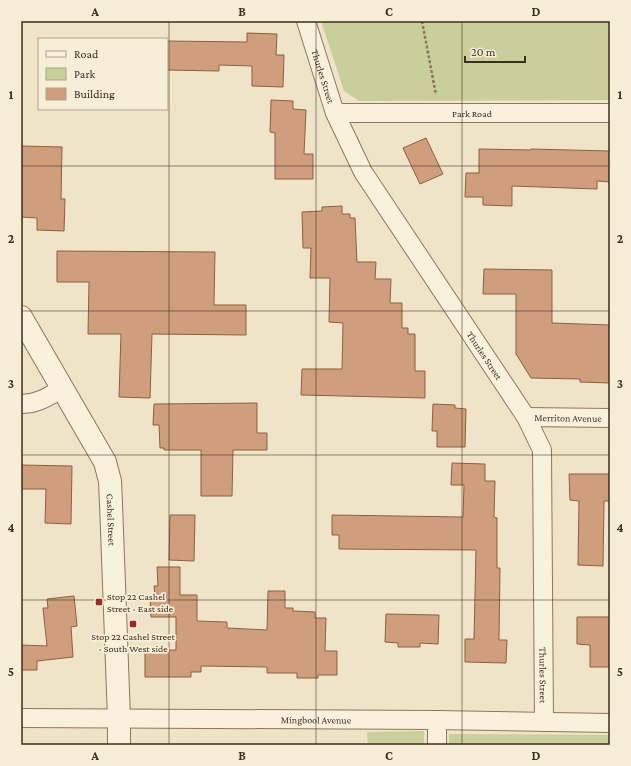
<svg xmlns="http://www.w3.org/2000/svg" width="631" height="766" font-family="'Crimson Pro',serif">
  <rect width="100%" height="100%" fill="#f0e4c8"/>
  <path fill="#c9cf9b" d="M 321,21 L 610,21 L 610,100 L 359,101 L 344,91 Z
    M 424,731 L 424,745 L 368,745 L 367,732 Z
    M 449,734 L 610,735 L 610,745 L 449,745 Z"/>
  <path fill="#cf9f7d" stroke="#8d5f41" d="M 247,33 L 277,34 L 276,55 L 284,55 L 283,87 L 252,86 L 252,66 L 219,65 L 219,71 L 167,70 L 167,41 L 247,42 Z
    M 271,100 L 293,101 L 293,109 L 306,110 L 304,154 L 313,154 L 313,179 L 275,179 L 275,133 L 270,132 Z
    M 426,138 L 443,174 L 420,184 L 403,148 Z
    M 21,146 L 62,147 L 61,199 L 65,199 L 64,231 L 37,230 L 37,218 L 21,217 Z
    M 479,149 L 531,150 L 531,149 L 610,151 L 610,182 L 597,181 L 597,189 L 512,186 L 512,206 L 483,205 L 483,197 L 465,197 L 466,173 L 479,173 Z
    M 342,206 L 342,214 L 350,214 L 350,218 L 355,218 L 357,262 L 376,262 L 375,279 L 391,279 L 390,303 L 402,303 L 402,328 L 408,328 L 408,334 L 415,334 L 415,371 L 425,371 L 425,398 L 301,395 L 302,369 L 342,369 L 343,323 L 329,322 L 330,278 L 310,278 L 311,248 L 303,248 L 302,212 L 322,211 L 322,207 Z
    M 57,251 L 215,252 L 214,305 L 246,305 L 246,335 L 152,334 L 150,398 L 119,397 L 121,334 L 88,334 L 89,282 L 57,282 Z
    M 484,269 L 552,270 L 552,323 L 610,325 L 610,380 L 609,383 L 580,382 L 580,379 L 531,378 L 516,354 L 516,294 L 483,294 Z
    M 257,403 L 257,433 L 267,433 L 267,450 L 233,450 L 232,496 L 201,496 L 201,450 L 164,450 L 164,448 L 160,448 L 159,425 L 153,425 L 154,404 Z
    M 433,404 L 455,405 L 455,408 L 466,409 L 465,447 L 437,447 L 437,431 L 432,431 Z
    M 452,463 L 485,464 L 485,481 L 495,481 L 494,517 L 497,518 L 497,568 L 500,568 L 499,640 L 507,640 L 506,663 L 465,662 L 465,639 L 474,639 L 476,550 L 339,549 L 339,535 L 332,535 L 332,515 L 463,517 L 464,485 L 451,485 Z
    M 21,465 L 72,466 L 71,524 L 45,523 L 46,489 L 21,489 Z
    M 569,474 L 610,474 L 610,501 L 604,501 L 603,566 L 578,565 L 579,501 L 570,500 Z
    M 170,515 L 195,515 L 194,561 L 169,560 Z
    M 157,567 L 180,567 L 180,595 L 197,595 L 197,621 L 227,622 L 227,628 L 267,630 L 268,591 L 285,591 L 285,608 L 293,608 L 293,611 L 315,612 L 315,618 L 326,618 L 325,651 L 337,651 L 337,675 L 318,675 L 318,678 L 297,678 L 297,673 L 267,673 L 267,667 L 201,666 L 201,672 L 191,672 L 191,677 L 145,677 L 145,650 L 176,650 L 176,617 L 151,617 L 150,597 L 155,597 L 154,586 L 158,586 Z
    M 74,596 L 77,626 L 71,627 L 73,657 L 37,661 L 37,670 L 21,670 L 21,645 L 47,646 L 43,608 L 48,608 L 47,599 Z
    M 386,614 L 439,615 L 438,644 L 420,643 L 420,647 L 398,647 L 398,643 L 385,642 Z
    M 577,617 L 610,617 L 610,667 L 590,667 L 590,645 L 577,644 Z"/>
  <g fill="none" stroke-linecap="round" stroke-linejoin="round">
    <g stroke="#8d765c" stroke-width="20">
      <g id="minor">
        <path id="s1" d="M 306,21 L 335,113 L 363,172 L 526,417 L 542,450 L 544,722"/>
        <path id="s2" d="M 335,113 L 610,113"/>
        <path d="M 21,404 C 38,404 49,396 63,388"/>
        <path id="s3" d="M 526,417 L 610,418"/>
        <path id="s4" d="M 21,718 L 437,720 L 610,723"/>
        <path d="M 437,745 L 437,720"/>
      </g>
    </g>
    <g stroke="#8d765c" stroke-width="24">
      <g id="tertiary">
        <path id="s5" d="M 21,317 L 105,462 L 110,481 L 111,504 L 119,718 L 119,745"/>
      </g>
    </g>
    <path stroke="#8d765c" stroke-width="2.5" stroke-dasharray="3 2" stroke-linecap="butt" d="M 422,21 L 436,95"/>
    <use href="#minor" stroke="#faf1dc" stroke-width="18"/>
    <use href="#tertiary" stroke="#faf1dc" stroke-width="22"/>
  </g>
  <path fill="none" stroke="#3d2e20" stroke-width="1" stroke-opacity="0.55" d="M 169,21 L 169,745M 316,21 L 316,745M 462,21 L 462,745M 21,166 L 610,166M 21,311 L 610,311M 21,455 L 610,455M 21,600 L 610,600"/>
  <g fill="#9e2a2b" stroke="#f7eed8" stroke-width="1.5">
    <rect x="95" y="598" width="8" height="8" rx="2"/>
    <rect x="129" y="620" width="8" height="8" rx="2"/>
  </g>
  <g text-anchor="middle" dominant-baseline="central" stroke-width="3.5" stroke-linejoin="round" paint-order="stroke">
    <g font-size="10" fill="#3d2e20" stroke="#f7eed8">
      <text stroke="none"><textPath href="#s1" startOffset="58">Thurles Street</textPath></text>
      <text stroke="none"><textPath href="#s2" startOffset="137">Park Road</textPath></text>
      <text stroke="none"><textPath href="#s1" startOffset="382">Thurles Street</textPath></text>
      <text stroke="none"><textPath href="#s3" startOffset="42">Merriton Avenue</textPath></text>
      <text stroke="none"><textPath href="#s5" startOffset="226">Cashel Street</textPath></text>
      <text stroke="none"><textPath href="#s1" startOffset="718">Thurles Street</textPath></text>
      <text stroke="none"><textPath href="#s4" startOffset="295">Mingbool Avenue</textPath></text>
    </g>
    <g font-size="10" fill="#3d2e20" stroke="#f7eed8" text-anchor="start">
      <text x="107" y="596">Stop 22 Cashel<tspan x="107" dy="12">Street - East side</tspan></text>
      <text x="133" y="636" text-anchor="middle">Stop 22 Cashel Street<tspan x="133" dy="12">- South West side</tspan></text>
    </g>
  </g>
  <rect width="631" height="766" fill="none" stroke="#f7eed8" stroke-width="44"/>
  <rect x="38" y="38" width="130" height="72" fill="#f7eed8" stroke="#ada18e"/>
  <rect x="46" y="51" width="20" height="6" fill="#faf1dc" stroke="#ada18e"/>
  <text x="74" y="58" font-size="12" fill="#3d2e20">Road</text>
  <rect x="46" y="68" width="20" height="12" fill="#c9cf9b" stroke="#ada18e"/>
  <text x="74" y="78" font-size="12" fill="#3d2e20">Park</text>
  <rect x="46" y="88" width="20" height="12" fill="#cf9f7d" stroke="#ada18e"/>
  <text x="74" y="98" font-size="12" fill="#3d2e20">Building</text>
  <path d="M465 56v6h60v-6" fill="none" stroke="#3d2e20" stroke-width="2"/>
  <text x="471" y="56" font-size="12" fill="#3d2e20" stroke="#f7eed8" stroke-width="3" paint-order="stroke">20 m</text>
  <rect x="22" y="22" width="587" height="722" fill="none" stroke="#3d2e20" stroke-width="1.5"/>
  <g font-size="13" text-anchor="middle" font-weight="bold" fill="#3d2e20">
    <text x="95" y="16">A</text>
    <text x="242" y="16">B</text>
    <text x="389" y="16">C</text>
    <text x="536" y="16">D</text>
    <text x="11" y="99">1</text>
    <text x="620" y="99">1</text>
    <text x="11" y="243">2</text>
    <text x="620" y="243">2</text>
    <text x="11" y="388">3</text>
    <text x="620" y="388">3</text>
    <text x="11" y="532">4</text>
    <text x="620" y="532">4</text>
    <text x="11" y="676">5</text>
    <text x="620" y="676">5</text>
    <text x="95" y="760">A</text>
    <text x="242" y="760">B</text>
    <text x="389" y="760">C</text>
    <text x="536" y="760">D</text>
  </g>
</svg>
